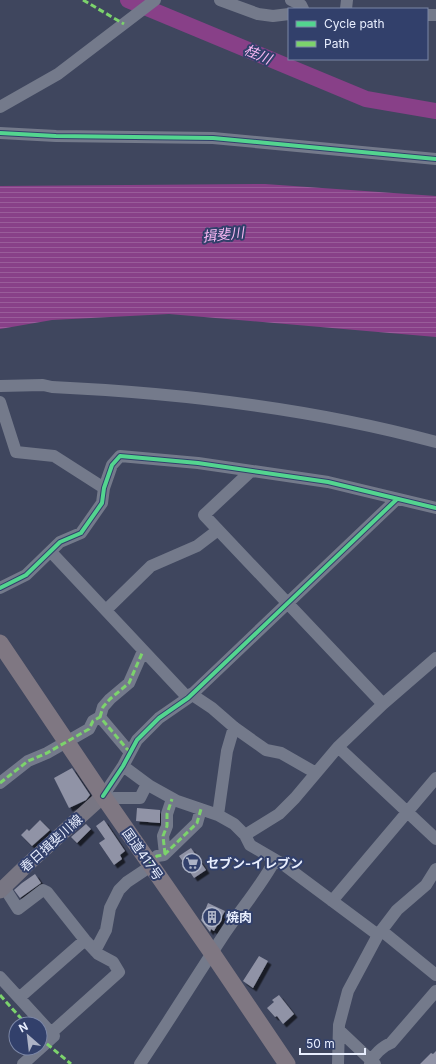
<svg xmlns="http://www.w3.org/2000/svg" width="436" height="1064" font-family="Inter,'Noto Sans JP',sans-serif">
  <defs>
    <pattern id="water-rules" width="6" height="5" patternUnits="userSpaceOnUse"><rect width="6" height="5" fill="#884088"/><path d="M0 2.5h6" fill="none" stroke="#995c9a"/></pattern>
    <filter id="shadow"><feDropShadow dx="3.5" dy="3.5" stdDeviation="0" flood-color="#0009"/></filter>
  </defs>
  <rect width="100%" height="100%" fill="#3f465e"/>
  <path fill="url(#water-rules)" d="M 265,184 L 436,196 L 436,337 L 169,314 L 52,320 L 0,329 L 0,186 Z"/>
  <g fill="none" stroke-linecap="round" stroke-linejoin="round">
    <path stroke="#884088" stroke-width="16" d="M 128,0 L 366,99 L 436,111"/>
  </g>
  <path fill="#9093a6" filter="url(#shadow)" d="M 72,768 L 90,795 L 86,800 L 69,808 L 54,778 Z
    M 137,808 L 160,810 L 160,823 L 136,821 Z
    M 40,820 L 50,830 L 32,846 L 21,835 L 27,829 L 29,831 Z
    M 104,820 L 125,851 L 120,855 L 122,859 L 114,865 L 99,843 L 105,839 L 96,826 Z
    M 86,824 L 91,829 L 77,843 L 71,837 Z
    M 191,848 L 206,870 L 194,878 L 179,856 Z
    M 35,874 L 41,883 L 20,898 L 14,890 L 22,883 Z
    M 208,903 L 225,911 L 214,931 L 211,929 L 210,932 L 201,920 Z
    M 259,956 L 268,961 L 253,988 L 243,981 Z
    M 279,995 L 294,1014 L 283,1024 L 277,1016 L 275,1017 L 267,1008 L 274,1002 L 272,1000 Z
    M 436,1051 L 436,1064 L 420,1064 L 431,1053 L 433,1054 Z"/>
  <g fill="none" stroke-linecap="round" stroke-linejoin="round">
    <path stroke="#747a8b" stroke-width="12" d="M 220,0 L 258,14 L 273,16 L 289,14
      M 291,0 L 301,5 L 303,9
      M 346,9 L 347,0
      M 427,15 L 436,15
      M 0,107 L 58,74 L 155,0
      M 0,133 L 56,136 L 213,138 L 436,159
      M 0,386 L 43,385 L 52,387 C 181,393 311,408 436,442
      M 0,402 L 16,452 L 54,456 L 104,488
      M 251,471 L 204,515 L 383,704
      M 51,552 L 188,698
      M 0,588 L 26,575 L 60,542 L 81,533 L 102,503 L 104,488 L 112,465 L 120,456 L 198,463 L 328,482 L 436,508
      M 106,610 L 151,566 L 197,546 L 218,530
      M 191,694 L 212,708 L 235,728 L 266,750 L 281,753 L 316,773
      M 100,717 L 103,707 L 110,699 L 129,683 L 143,651
      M 338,747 L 436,839
      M 123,766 L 150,786 L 177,801 L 218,815 L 234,824 L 245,835 L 250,845 L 284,865 L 378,935
      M 0,783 L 28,761 L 47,753 L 89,729 L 93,721 L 100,717 L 127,749 L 131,751
      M 103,796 L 123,766 L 137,740 L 159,718 L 188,698 L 397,499
      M 107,802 L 114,798 L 140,798 L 147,784
      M 218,815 L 227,751 L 234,727
      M 245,835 L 279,814 L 295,798 L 338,747 L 383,704 L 436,658
      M 165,854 L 163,836 L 167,826 L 167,814 L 172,799
      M 149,863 L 157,856 L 164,855 L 197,823 L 201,809
      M 4,887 L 18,909 L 43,890 L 47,892 L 85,940 L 98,954 L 113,962 L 119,972 L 51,1033
      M 332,901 L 436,778
      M 382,931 L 436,975
      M 95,951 L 106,930 L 110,908 L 119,890 L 127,882 L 151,866
      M 0,977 L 54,1036 L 23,1064
      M 19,998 L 85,940
      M 339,1030 L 375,1064
      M 140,1064 C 169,1021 196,977 225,933 C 241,909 261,886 275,860
      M 338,1064 L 339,1025 L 348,991 L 378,935 L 397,910 L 426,885 L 436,869
      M 370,1064 C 373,1055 383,1046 391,1043 L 436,991"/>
    <path stroke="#787683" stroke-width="15" d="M 0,891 L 28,864 L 103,796"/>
    <path stroke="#7f7782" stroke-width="17" d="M 0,643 L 103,796 L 212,953 L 287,1064"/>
    <path stroke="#7cd36c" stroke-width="3" stroke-dasharray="6 3" stroke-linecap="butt" d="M 83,0 L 124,24
      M 100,717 L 103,707 L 110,699 L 129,683 L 143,651
      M 0,783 L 28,761 L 47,753 L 89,729 L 93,721 L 100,717 L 127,749 L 131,751
      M 165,854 L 163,836 L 167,826 L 167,814 L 172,799
      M 149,863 L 157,856 L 164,855 L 197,823 L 201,809
      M 0,995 L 26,1024
      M 40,1038 L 71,1064"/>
    <g stroke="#32406b" stroke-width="6">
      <path id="cycleway" d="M 0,133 L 56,136 L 213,138 L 436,159
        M 0,588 L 26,575 L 60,542 L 81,533 L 102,503 L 104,488 L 112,465 L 120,456 L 198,463 L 328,482 L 436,508
        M 103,796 L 123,766 L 137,740 L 159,718 L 188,698 L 397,499"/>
    </g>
    <use href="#cycleway" stroke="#53d58f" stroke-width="4"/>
  </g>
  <defs>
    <g id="supermarket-ring" transform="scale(1)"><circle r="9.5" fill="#32406b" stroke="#adb3c6" stroke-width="1.5"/><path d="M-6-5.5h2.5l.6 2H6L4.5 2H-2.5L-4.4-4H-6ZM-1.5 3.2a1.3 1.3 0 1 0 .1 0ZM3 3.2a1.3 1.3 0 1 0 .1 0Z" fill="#adb3c6"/></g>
    <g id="building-ring" transform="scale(1)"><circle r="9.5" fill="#32406b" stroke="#adb3c6" stroke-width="1.5"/><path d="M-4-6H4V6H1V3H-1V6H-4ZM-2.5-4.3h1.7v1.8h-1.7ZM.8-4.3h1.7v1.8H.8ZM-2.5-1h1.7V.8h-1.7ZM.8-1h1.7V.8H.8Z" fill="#adb3c6"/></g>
  </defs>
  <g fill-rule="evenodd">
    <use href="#supermarket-ring" x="192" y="863"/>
    <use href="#building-ring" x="212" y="917"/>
  </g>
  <g text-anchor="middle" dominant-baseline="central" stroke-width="4" stroke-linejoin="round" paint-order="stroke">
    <g font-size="13" fill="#e8eefe" stroke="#32406b">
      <text transform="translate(51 843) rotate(-42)">春日揖斐川線</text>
      <text transform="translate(143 854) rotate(55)">国道417号</text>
    </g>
    <g font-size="13" font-weight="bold" fill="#e8eefe" stroke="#32406b" text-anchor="start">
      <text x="206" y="863">セブン-イレブン</text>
      <text x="226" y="917">焼肉</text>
    </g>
    <g font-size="14" font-style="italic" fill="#f7b7f2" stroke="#32406b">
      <text transform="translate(258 54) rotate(23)">桂川</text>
      <text transform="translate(223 234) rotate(-6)">揖斐川</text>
    </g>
  </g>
  <rect x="288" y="8" width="140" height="52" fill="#32406b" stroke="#7b86a6"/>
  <rect x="296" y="21" width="20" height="6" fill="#53d58f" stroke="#7b86a6"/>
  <text x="324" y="28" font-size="12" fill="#e8eefe">Cycle path</text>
  <rect x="296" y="41" width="20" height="6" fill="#7cd36c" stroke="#7b86a6"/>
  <text x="324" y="48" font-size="12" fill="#e8eefe">Path</text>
  <g transform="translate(28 1036) rotate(332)"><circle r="19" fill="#32406b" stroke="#7b86a6"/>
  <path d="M0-3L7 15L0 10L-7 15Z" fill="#adb3c6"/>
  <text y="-6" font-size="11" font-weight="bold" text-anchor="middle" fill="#e8eefe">N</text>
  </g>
  <path d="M300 1048v6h65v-6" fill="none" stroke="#e8eefe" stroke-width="2"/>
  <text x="306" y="1048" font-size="12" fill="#e8eefe" stroke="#32406b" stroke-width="3" paint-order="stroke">50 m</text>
</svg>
